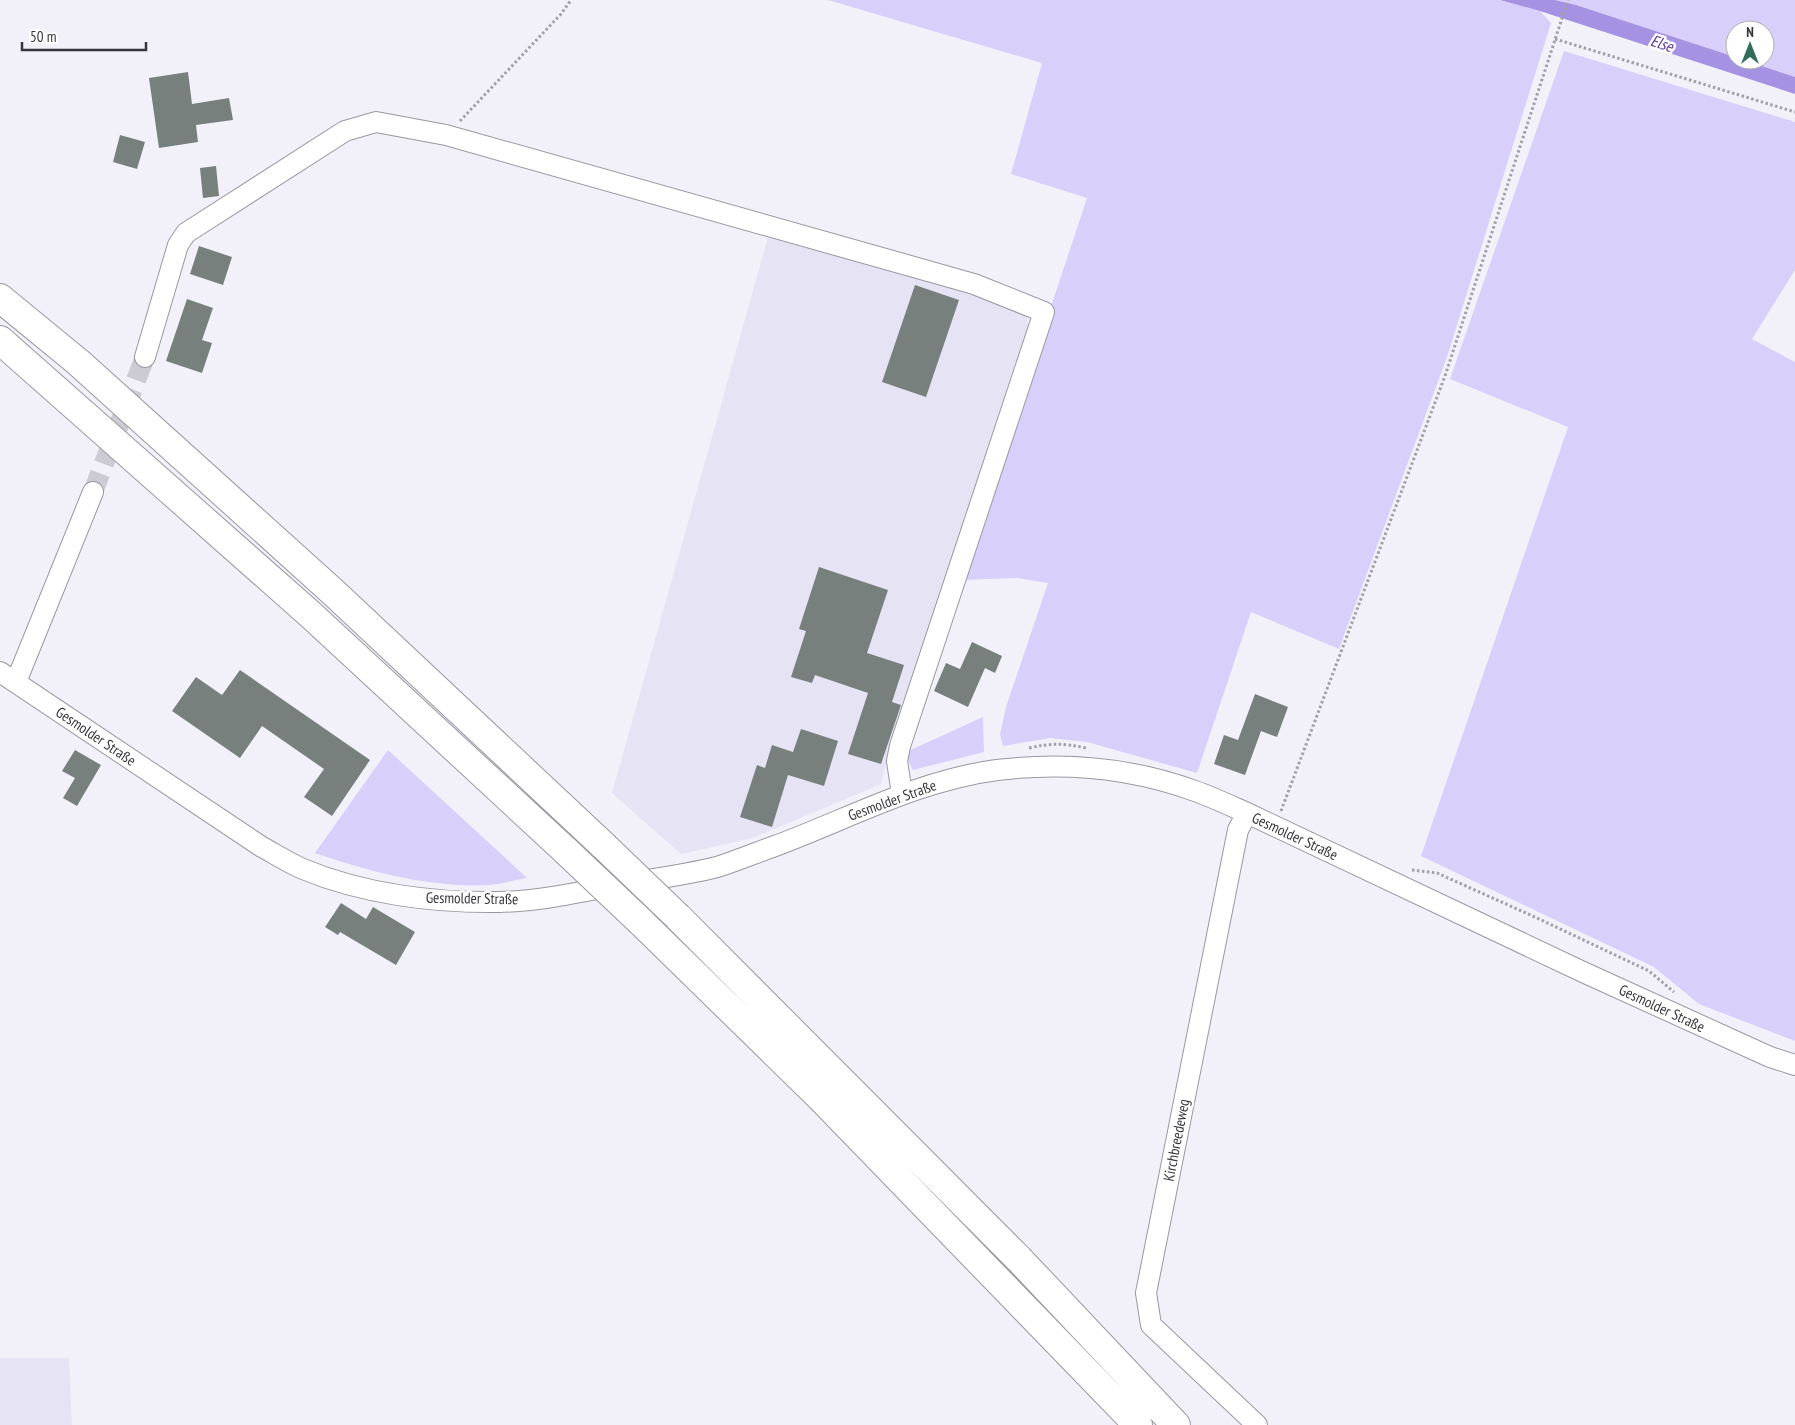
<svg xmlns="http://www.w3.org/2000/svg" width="1795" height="1425" font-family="'PT Sans Narrow',sans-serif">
  <rect width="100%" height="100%" fill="#f2f1fa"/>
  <path fill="#e6e3f4" d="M 770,230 L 963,287 L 1026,313 L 1029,331 L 889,752 L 881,784 L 753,838 L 681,854 L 612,793 Z
    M 0,1358 L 69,1358 L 72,1425 L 0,1425 Z"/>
  <path fill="#d8cffa" d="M 828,0 L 1500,0 L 1540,11 L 1551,23 L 1447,357 L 1339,649 L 1251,612 L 1197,773 L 1087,742 L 1050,738 L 1003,746 L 1000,734 L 1006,707 L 1048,583 L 1017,578 L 960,580 L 1087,198 L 1011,174 L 1042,63 Z
    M 1555,0 L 1795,0 L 1795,77 L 1743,60 L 1765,60 L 1765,30 L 1735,30 L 1735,57 L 1576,5 Z
    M 1564,51 L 1795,122 L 1795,270 L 1752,339 L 1795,362 L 1795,1041 L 1699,1004 L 1654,967 L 1421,856 L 1568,427 L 1450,379 Z
    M 983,717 L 984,752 L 913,770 L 904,753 Z
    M 388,750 L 527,878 C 515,880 501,884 489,885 C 430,888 371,872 315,853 Z"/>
  <path fill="#a592e2" d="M 1500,0 L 1555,0 L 1576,5 L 1735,57 L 1735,60 L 1743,60 L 1795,77 L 1795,94 L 1540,11 Z"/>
  <path fill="#77807d" d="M 188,72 L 192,104 L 229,98 L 233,120 L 196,125 L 198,142 L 159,148 L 149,78 Z
    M 120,135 L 145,142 L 137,169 L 113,162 Z
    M 216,166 L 219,196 L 203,198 L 200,168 Z
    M 199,246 L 232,257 L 223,285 L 190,274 Z
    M 915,285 L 959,300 L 926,397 L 882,382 Z
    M 187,299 L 213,308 L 202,340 L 212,343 L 202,373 L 166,361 Z
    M 819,567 L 888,590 L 867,653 L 904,665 L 892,702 L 901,705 L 881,764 L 848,754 L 868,693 L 815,675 L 812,683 L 791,677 L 806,631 L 799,629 Z
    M 972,642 L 1002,656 L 995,673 L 985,668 L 968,707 L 934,691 L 946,663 L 960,669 Z
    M 240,670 L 370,760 L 332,816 L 304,797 L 324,769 L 262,726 L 240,758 L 172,711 L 196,677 L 222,695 Z
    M 1255,694 L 1288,707 L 1277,737 L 1261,731 L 1245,775 L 1214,764 L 1224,735 L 1238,740 Z
    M 801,729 L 838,741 L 824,786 L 788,775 L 772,827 L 740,817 L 757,765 L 765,768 L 772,745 L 793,752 Z
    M 75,750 L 101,765 L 77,806 L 63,798 L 75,778 L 62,771 Z
    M 341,903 L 366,919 L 373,907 L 415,932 L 396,965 L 340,932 L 338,935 L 325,927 Z"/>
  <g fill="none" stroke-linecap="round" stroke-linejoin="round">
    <path stroke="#cccbd3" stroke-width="20" stroke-dasharray="20 10" stroke-linecap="butt" d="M 93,492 L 145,357"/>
    <g stroke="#9998a0" stroke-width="22">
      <path id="minor" d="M 145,357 L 178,245 L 186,233 L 345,131 L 376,122 L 446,135 L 974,284 L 1044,312 L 900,746 L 897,761 L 902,794
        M 0,672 L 262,847 C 275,854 289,863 303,869 C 363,894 434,903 499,902 C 540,901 581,892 621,884 C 652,879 686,875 717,867 C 736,861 755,853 775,846 C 848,819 919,780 997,770 C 1063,762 1132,768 1195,791 C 1212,797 1229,805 1247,813 L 1583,972 L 1770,1057 L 1795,1065
        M 16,682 L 93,492
        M 1247,813 L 1238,830 L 1146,1293 L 1151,1325 L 1257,1425"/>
    </g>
    <g stroke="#9998a0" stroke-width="30">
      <path id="highway" d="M 0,298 L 78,362 L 333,592 L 604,846
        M 0,340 L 311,615 L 566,851
        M 678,917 L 1019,1259 L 1176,1425
        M 641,922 L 822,1099 L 1138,1425"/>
    </g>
    <path stroke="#a1a0a7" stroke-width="3" stroke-dasharray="2.5 2.5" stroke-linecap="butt" d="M 1555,39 L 1795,112
      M 460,121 L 561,14 L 571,0
      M 1029,748 C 1051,743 1064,743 1086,748
      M 1281,811 L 1445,376 L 1568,0
      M 1412,870 L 1437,873 L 1537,918 L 1649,971 L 1674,992"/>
    <use href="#minor" stroke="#fff" stroke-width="20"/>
    <use href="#highway" stroke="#fff" stroke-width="28"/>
    <g stroke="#9998a0" stroke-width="30" stroke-linecap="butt">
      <path id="highway-bridge" d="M 604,846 L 678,917
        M 566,851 L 641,922"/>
    </g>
    <use href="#highway-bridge" stroke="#fff" stroke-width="28"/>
  </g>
  <g text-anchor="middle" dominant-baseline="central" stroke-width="5" stroke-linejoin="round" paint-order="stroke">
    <g font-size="15" fill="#363539" stroke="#fff">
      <text transform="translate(96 736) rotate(34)">Gesmolder Straße</text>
      <text transform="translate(892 800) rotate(-20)">Gesmolder Straße</text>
      <text transform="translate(1295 836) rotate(25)">Gesmolder Straße</text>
      <text transform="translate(472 898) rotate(1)">Gesmolder Straße</text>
      <text transform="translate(1662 1008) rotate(25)">Gesmolder Straße</text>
      <text transform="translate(1176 1140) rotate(-79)">Kirchbreedeweg</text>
    </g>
    <g font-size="16" font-style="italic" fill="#583a98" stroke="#fff">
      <text transform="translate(1662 43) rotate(18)">Else</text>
    </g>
  </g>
  <g transform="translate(1750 45)"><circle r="24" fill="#ffffff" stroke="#afaeb0"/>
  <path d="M0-4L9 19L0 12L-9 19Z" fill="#2f6e5b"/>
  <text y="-8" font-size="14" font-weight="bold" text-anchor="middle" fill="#363539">N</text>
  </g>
  <path d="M22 42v8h124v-8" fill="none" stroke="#363539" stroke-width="2.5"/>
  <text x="30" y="42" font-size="15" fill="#363539" stroke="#ffffff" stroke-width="4" paint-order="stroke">50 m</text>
</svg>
